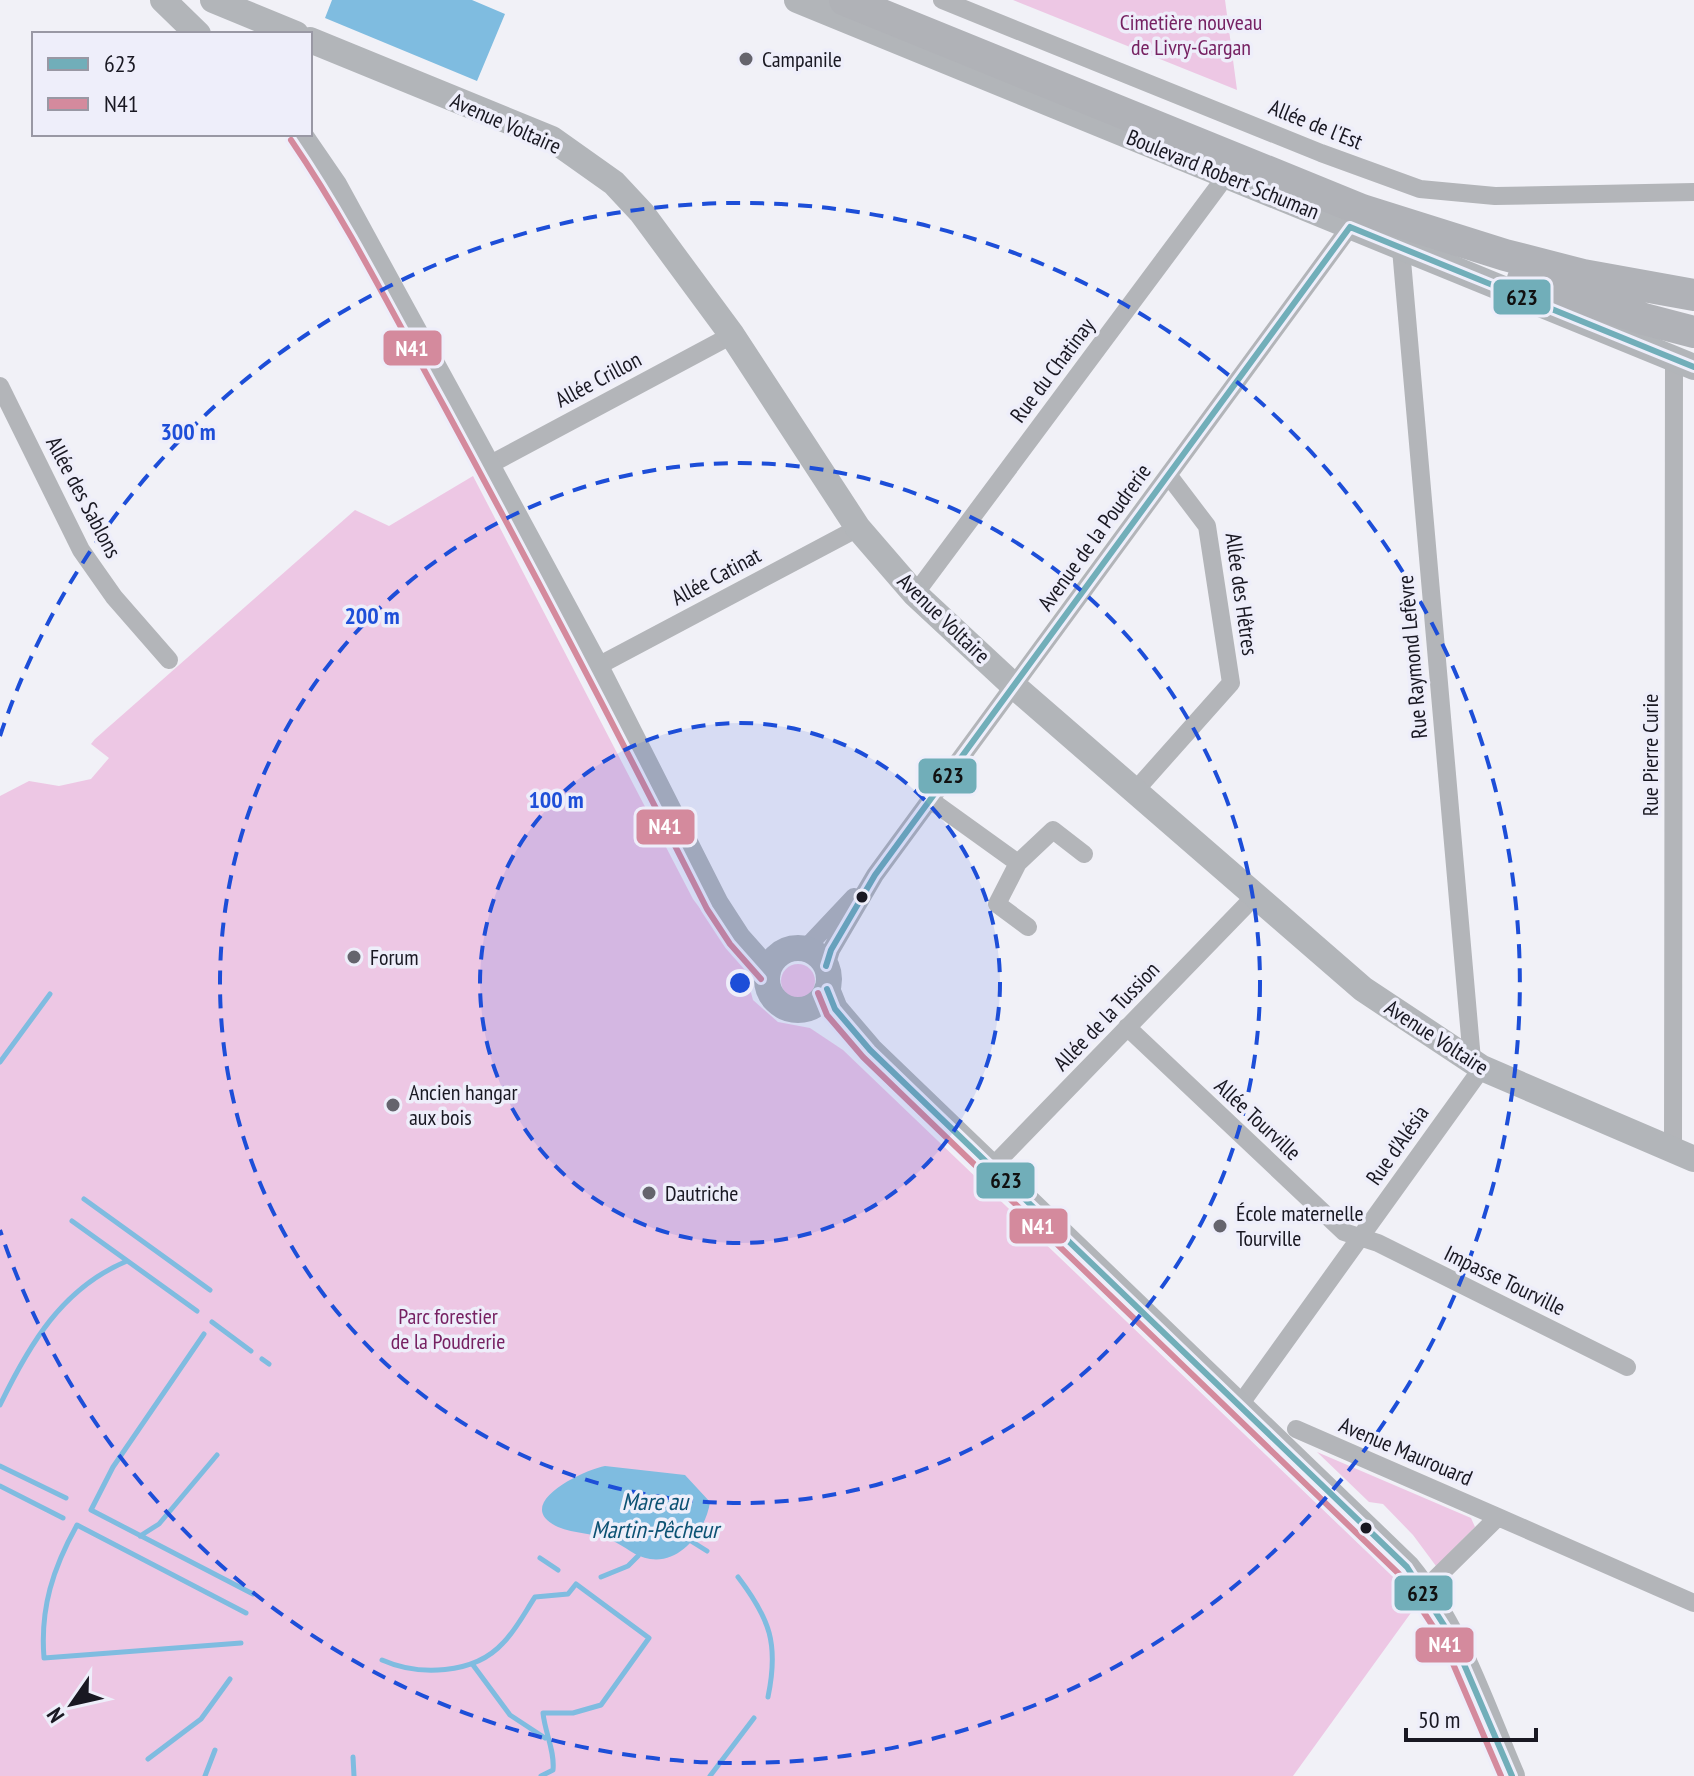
<svg xmlns="http://www.w3.org/2000/svg" width="1694" height="1776" font-family="'PT Sans Narrow',sans-serif">
  <rect width="100%" height="100%" fill="#f1f1f7"/>
  <path fill="#edc7e4" d="M 1013,0 L 1225,0 L 1237,90 Z
    M 473,476 L 693,899 L 744,967 L 753,1000 L 778,1022 L 810,1028 L 843,1050 L 1411,1594 L 1413,1610 L 1293,1776 L 0,1776 L 0,796 L 29,781 L 59,786 L 91,779 L 109,758 L 91,744 L 95,739 L 355,510 L 389,526 Z
    M781 981a17 17 0 1 1 34 0a17 17 0 1 1-34 0Z
    M 1317,1452 L 1471,1518 L 1475,1527 L 1436,1566 L 1413,1535 L 1383,1504 L 1369,1502 Z"/>
  <path fill="#7fbce0" d="M 332,0 L 472,0 L 505,14 L 477,81 L 325,18 Z
    M 605,1466 L 685,1475 L 710,1502 C 706,1529 682,1564 650,1559 C 635,1557 625,1546 611,1540 C 595,1533 574,1534 558,1527 C 510,1505 583,1470 605,1466 Z"/>
  <g fill="none" stroke-linecap="round" stroke-linejoin="round">
    <path stroke="#7fbce0" stroke-width="5" d="M 0,1062 L 50,994
      M 84,1199 L 210,1290
      M 72,1221 L 197,1311
      M 212,1322 L 251,1351
      M 204,1334 L 113,1467 L 91,1510 L 253,1594
      M 262,1359 L 269,1364
      M 0,1405 C 29,1345 62,1288 127,1261
      M 0,1466 L 66,1498
      M 0,1486 L 63,1518
      M 140,1536 L 159,1524 L 217,1455
      M 691,1541 L 707,1551
      M 540,1558 L 558,1570
      M 601,1577 L 628,1566 L 638,1556
      M 738,1577 C 770,1619 779,1644 768,1697
      M 241,1643 L 44,1658 C 40,1608 53,1568 77,1525 L 246,1613
      M 382,1660 C 418,1676 474,1675 503,1643 C 516,1630 525,1612 535,1597 L 568,1594 L 576,1584 L 649,1638 L 601,1705 L 573,1713 L 543,1713 C 545,1733 555,1751 553,1770 L 541,1776
      M 473,1665 L 510,1715 L 545,1738
      M 353,1757 L 354,1776
      M 148,1759 L 201,1719 L 230,1679
      M 205,1776 L 215,1750
      M 710,1776 L 754,1718"/>
    <path stroke="#b3b5b9" stroke-width="18" d="M 942,0 L 1321,153 L 1420,189 L 1495,196 L 1694,192
      M 1401,249 L 1472,1060
      M 0,386 L 81,550 L 114,597 L 169,660
      M 487,466 L 732,335
      M 915,594 L 1226,176
      M 596,667 L 858,528
      M 1134,792 L 1231,683 L 1207,526 L 1169,476
      M 929,799 L 1018,863
      M 1028,927 L 997,904 L 1018,863 L 1053,830 L 1084,854
      M 805,949 L 854,897
      M 826,966 L 831,950 L 875,875 L 1350,227
      M 1127,1027 L 1344,1232 L 1378,1243 L 1627,1367
      M 1673,1149 L 1674,361
      M 992,1167 L 1254,897
      M 1239,1406 L 1482,1068
      M 1296,1429 L 1498,1517
      M 1425,1589 L 1498,1517 L 1694,1603"/>
    <path stroke="#b2b5b9" stroke-width="26" d="M 163,0 L 198,34
      M 213,0 L 296,34
      M 797,0 L 1694,367
      M 310,40 L 552,139 L 614,183 L 642,213 L 732,335 L 858,528 L 915,594 L 1015,687 L 1363,989 L 1482,1068 L 1694,1159
      M 299,134 L 334,185 L 475,443 L 596,667 L 716,904 L 738,938 L 768,972
      M767 979a31 31 0 1 1 62 0a31 31 0 1 1-62 0Z
      M 827,989 L 835,1009 L 870,1050 L 1407,1567 C 1457,1628 1481,1704 1512,1776"/>
    <path stroke="#b0b2b7" stroke-width="32" d="M 845,0 L 1362,210 L 1505,255 L 1583,275 L 1694,295
      M 1523,279 L 1644,319 L 1694,332"/>
    <g stroke="#eeeefa" stroke-width="12">
      <path id="bus-1" d="M 1350,227 L 1694,367
        M 826,966 L 831,950 L 875,875 L 1350,227
        M 827,989 L 835,1009 L 870,1050 L 1407,1567 L 1454,1641 L 1512,1776"/>
    </g>
    <g stroke="#eeeefa" stroke-width="12">
      <path id="bus-2" d="M 291,140 C 349,225 395,318 445,408 C 535,574 622,740 707,909 L 730,944 L 761,979
        M 818,993 L 827,1015 L 863,1057 L 1399,1574 L 1445,1645 L 1501,1776"/>
    </g>
    <use href="#bus-1" stroke="#71aeb9" stroke-width="6"/>
    <use href="#bus-2" stroke="#d48a9d" stroke-width="6"/>
  </g>
  <circle cx="740" cy="983" r="260" fill="#1d4ed8" fill-opacity=".12"/>
  <g fill="none" stroke="#1d4ed8" stroke-width="4" stroke-dasharray="14 10">
    <circle cx="740" cy="983" r="260"/>
    <circle cx="740" cy="983" r="520"/>
    <path d="M0 736A780 780 0 1 1 0 1230"/>
  </g>
  <g fill="#65646d" stroke="#eeeefa" stroke-width="3">
    <circle cx="746" cy="59" r="8"/>
    <circle cx="354" cy="957" r="8"/>
    <circle cx="393" cy="1105" r="8"/>
    <circle cx="649" cy="1193" r="8"/>
    <circle cx="1220" cy="1226" r="8"/>
  </g>
  <g fill="#191822" stroke="#eeeefa" stroke-width="3">
    <circle cx="862" cy="897" r="7"/>
    <circle cx="1366" cy="1528" r="7"/>
  </g>
  <g text-anchor="middle" dominant-baseline="central" stroke-width="7" stroke-linejoin="round" paint-order="stroke">
    <g font-size="22" fill="#762162" stroke="#eeeefa">
      <text x="1191" y="22">Cimetière nouveau<tspan x="1191" dy="25">de Livry-Gargan</tspan></text>
      <text x="448" y="1316">Parc forestier<tspan x="448" dy="25">de la Poudrerie</tspan></text>
    </g>
    <g font-size="22" fill="#191822" stroke="#eeeefa" text-anchor="start">
      <text x="762" y="59">Campanile</text>
      <text x="370" y="957">Forum</text>
      <text x="409" y="1092">Ancien hangar<tspan x="409" dy="25">aux bois</tspan></text>
      <text x="665" y="1193">Dautriche</text>
      <text x="1236" y="1213">École maternelle<tspan x="1236" dy="25">Tourville</tspan></text>
    </g>
    <g font-size="22" fill="#191822" stroke="#eeeefa">
      <text transform="translate(506 123) rotate(24)">Avenue Voltaire</text>
      <text transform="translate(1316 124) rotate(22)">Allée de l'Est</text>
      <text transform="translate(1223 174) rotate(22)">Boulevard Robert Schuman</text>
      <text transform="translate(1052 370) rotate(-53)">Rue du Chatinay</text>
      <text transform="translate(598 379) rotate(-28)">Allée Crillon</text>
      <text transform="translate(84 497) rotate(62)">Allée des Sablons</text>
      <text transform="translate(1094 537) rotate(-54)">Avenue de la Poudrerie</text>
      <text transform="translate(716 576) rotate(-28)">Allée Catinat</text>
      <text transform="translate(1242 594) rotate(82)">Allée des Hêtres</text>
      <text transform="translate(944 618) rotate(44)">Avenue Voltaire</text>
      <text transform="translate(1412 657) rotate(-95)">Rue Raymond Lefèvre</text>
      <text transform="translate(1650 755) rotate(-90)">Rue Pierre Curie</text>
      <text transform="translate(1106 1016) rotate(-46)">Allée de la Tussion</text>
      <text transform="translate(1437 1037) rotate(33)">Avenue Voltaire</text>
      <text transform="translate(1258 1119) rotate(43)">Allée Tourville</text>
      <text transform="translate(1397 1145) rotate(-55)">Rue d'Alésia</text>
      <text transform="translate(1505 1280) rotate(26)">Impasse Tourville</text>
      <text transform="translate(1406 1451) rotate(23)">Avenue Maurouard</text>
    </g>
    <g font-size="24" font-style="italic" fill="#0c5273" stroke="#eeeefa">
      <text x="655" y="1501">Mare au<tspan x="655" dy="28">Martin-Pêcheur</tspan></text>
    </g>
  </g>
  <circle cx="740" cy="983" r="12" fill="#1d4ed8" stroke="#eeeefa" stroke-width="4"/>
  <g font-size="24" text-anchor="middle" font-weight="bold" fill="#1d4ed8" stroke="#eeeefa" stroke-width="7" stroke-linejoin="round" paint-order="stroke">
    <text x="188" y="440">300 m</text>
    <text x="372" y="624">200 m</text>
    <text x="556" y="808">100 m</text>
  </g>
  <g stroke="#eeeefa" stroke-width="3">
    <rect x="1492" y="278" width="60" height="38" rx="8" fill="#71aeb9"/>
    <rect x="382" y="329" width="61" height="38" rx="8" fill="#d48a9d"/>
    <rect x="917" y="757" width="61" height="38" rx="8" fill="#71aeb9"/>
    <rect x="635" y="808" width="61" height="38" rx="8" fill="#d48a9d"/>
    <rect x="975" y="1161" width="61" height="39" rx="8" fill="#71aeb9"/>
    <rect x="1008" y="1207" width="61" height="38" rx="8" fill="#d48a9d"/>
    <rect x="1393" y="1574" width="61" height="38" rx="8" fill="#71aeb9"/>
    <rect x="1414" y="1626" width="61" height="38" rx="8" fill="#d48a9d"/>
  </g>
  <g font-size="22" text-anchor="middle" font-weight="bold" fill="#fff">
    <text x="412" y="356">N41</text>
    <text x="665" y="834">N41</text>
    <text x="1038" y="1234">N41</text>
    <text x="1445" y="1652">N41</text>
  </g>
  <g font-size="22" text-anchor="middle" font-weight="bold" fill="#111">
    <text x="1522" y="305">623</text>
    <text x="948" y="783">623</text>
    <text x="1006" y="1188">623</text>
    <text x="1423" y="1601">623</text>
  </g>
  <rect x="32" y="32" width="280" height="104" fill="#eeeefa" stroke="#9998a4" stroke-width="2"/>
  <rect x="48" y="58" width="40" height="12" fill="#71aeb9" stroke="#9998a4" stroke-width="2"/>
  <text x="104" y="72" font-size="24" fill="#191822">623</text>
  <rect x="48" y="98" width="40" height="12" fill="#d48a9d" stroke="#9998a4" stroke-width="2"/>
  <text x="104" y="112" font-size="24" fill="#191822">N41</text>
  <g transform="translate(72 1704) rotate(236)" stroke="#eeeefa" stroke-width="6" paint-order="stroke">
  <path d="M0-6L14 30L0 20L-14 30Z" fill="#191822"/>
  <text y="-12" font-size="22" font-weight="bold" text-anchor="middle" fill="#191822">N</text>
  </g>
  <path d="M1406 1728v12h130v-12" fill="none" stroke="#191822" stroke-width="4"/>
  <text x="1418" y="1728" font-size="24" fill="#191822" stroke="#eeeefa" stroke-width="6" paint-order="stroke">50 m</text>
</svg>
